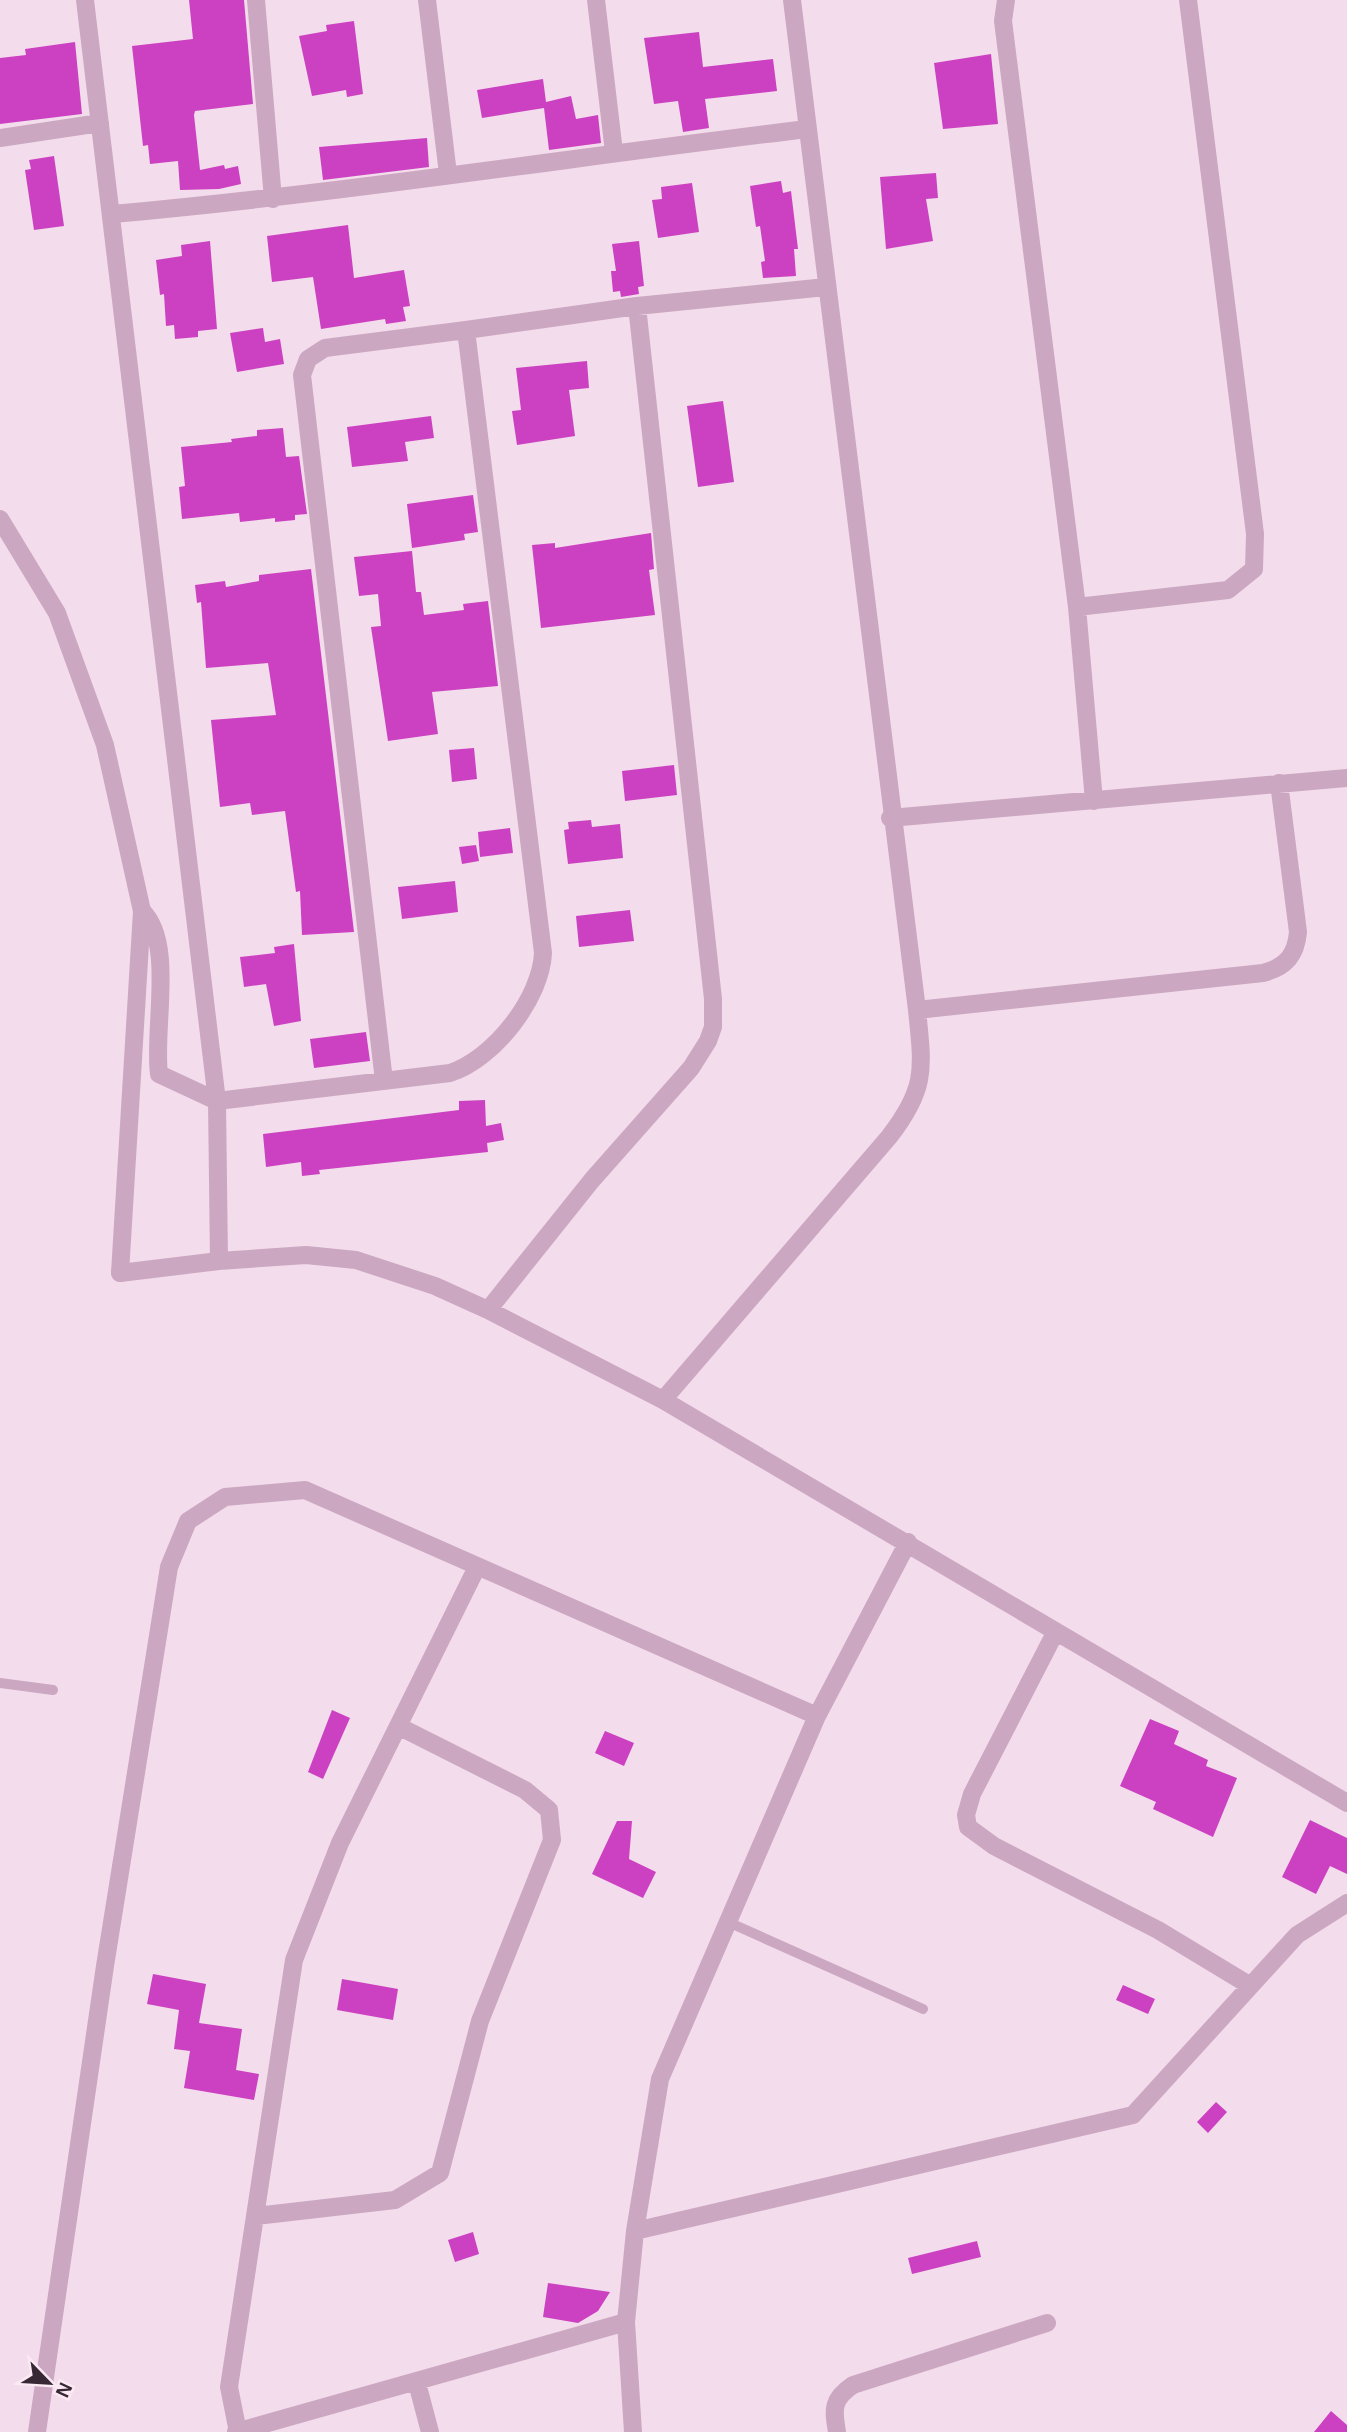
<svg xmlns="http://www.w3.org/2000/svg" width="1347" height="2432" font-family="Helvetica,sans-serif">
  <rect width="100%" height="100%" fill="#f3dceb"/>
  <path fill="#cc41c1" d="M 189,0 L 244,0 L 253,104 L 195,111 L 194,115 L 200,170 L 224,165 L 225,169 L 238,166 L 241,184 L 219,189 L 180,190 L 178,161 L 150,164 L 148,145 L 143,146 L 132,46 L 193,39 Z
    M 354,21 L 363,94 L 347,97 L 346,90 L 312,96 L 299,36 L 327,31 L 326,25 Z
    M 699,32 L 703,67 L 773,59 L 777,91 L 705,99 L 709,128 L 683,132 L 678,101 L 654,104 L 644,38 Z
    M 75,42 L 82,114 L 0,124 L 0,58 L 26,55 L 25,49 Z
    M 991,54 L 998,124 L 943,129 L 934,63 Z
    M 543,79 L 546,102 L 571,96 L 576,119 L 598,115 L 601,143 L 549,150 L 544,108 L 482,118 L 477,90 Z
    M 427,138 L 429,167 L 323,180 L 319,147 Z
    M 54,156 L 64,226 L 34,230 L 25,170 L 31,169 L 29,160 Z
    M 936,173 L 938,198 L 926,199 L 933,241 L 886,249 L 880,177 Z
    M 781,181 L 783,193 L 791,191 L 798,249 L 794,249 L 796,276 L 763,278 L 761,262 L 765,261 L 760,226 L 756,227 L 750,186 Z
    M 692,183 L 699,232 L 658,238 L 652,200 L 662,199 L 661,187 Z
    M 348,225 L 354,278 L 404,270 L 410,306 L 403,307 L 406,321 L 386,324 L 385,319 L 321,329 L 313,277 L 272,282 L 267,236 Z
    M 210,241 L 217,329 L 198,331 L 198,337 L 175,339 L 174,325 L 166,326 L 164,294 L 160,295 L 156,260 L 182,256 L 181,245 Z
    M 639,241 L 644,286 L 638,287 L 639,294 L 621,297 L 620,291 L 613,292 L 611,271 L 616,271 L 612,244 Z
    M 263,328 L 265,342 L 280,339 L 284,364 L 237,372 L 230,333 Z
    M 587,361 L 589,388 L 569,390 L 575,436 L 517,445 L 512,411 L 521,410 L 516,368 Z
    M 723,401 L 734,482 L 698,487 L 687,406 Z
    M 431,416 L 434,438 L 405,442 L 408,461 L 352,467 L 347,427 Z
    M 283,428 L 286,457 L 299,456 L 307,514 L 295,515 L 295,520 L 275,522 L 275,518 L 240,522 L 239,513 L 182,519 L 179,487 L 185,486 L 181,447 L 232,442 L 231,439 L 257,436 L 257,430 Z
    M 473,495 L 478,532 L 464,534 L 465,540 L 412,548 L 407,504 Z
    M 651,533 L 654,569 L 649,570 L 655,615 L 541,628 L 532,545 L 555,543 L 555,548 Z
    M 412,551 L 416,592 L 421,592 L 424,615 L 464,610 L 463,604 L 488,601 L 498,686 L 432,692 L 438,734 L 388,741 L 371,627 L 381,626 L 378,594 L 359,596 L 354,557 Z
    M 311,569 L 354,932 L 302,935 L 300,891 L 296,892 L 285,811 L 252,815 L 250,803 L 220,807 L 211,720 L 276,715 L 268,663 L 206,668 L 201,602 L 197,603 L 195,585 L 225,581 L 226,587 L 259,581 L 259,575 Z
    M 474,748 L 477,779 L 452,782 L 449,750 Z
    M 674,765 L 677,795 L 625,801 L 622,771 Z
    M 591,820 L 592,827 L 620,824 L 623,858 L 568,864 L 564,830 L 569,829 L 568,822 Z
    M 510,828 L 513,853 L 480,857 L 478,832 Z
    M 476,845 L 479,861 L 462,864 L 459,847 Z
    M 455,881 L 458,912 L 402,919 L 398,887 Z
    M 630,910 L 634,941 L 579,947 L 576,916 Z
    M 294,944 L 301,1021 L 274,1026 L 266,984 L 244,987 L 240,957 L 275,953 L 274,947 Z
    M 366,1032 L 370,1061 L 314,1068 L 310,1039 Z
    M 485,1100 L 486,1126 L 501,1123 L 504,1140 L 487,1143 L 488,1152 L 319,1170 L 320,1174 L 302,1176 L 301,1162 L 266,1167 L 263,1134 L 459,1110 L 459,1101 Z
    M 332,1710 L 350,1718 L 323,1779 L 308,1772 Z
    M 1150,1719 L 1179,1731 L 1174,1744 L 1208,1760 L 1206,1766 L 1237,1778 L 1213,1837 L 1153,1809 L 1156,1802 L 1120,1786 Z
    M 605,1731 L 634,1743 L 624,1766 L 595,1753 Z
    M 1310,1820 L 1347,1838 L 1347,1874 L 1330,1866 L 1316,1894 L 1282,1877 Z
    M 617,1821 L 632,1821 L 629,1859 L 656,1872 L 643,1898 L 592,1874 Z
    M 153,1974 L 206,1984 L 199,2023 L 242,2029 L 236,2070 L 259,2074 L 254,2100 L 184,2088 L 190,2051 L 174,2049 L 179,2010 L 147,2004 Z
    M 342,1979 L 398,1989 L 393,2020 L 337,2010 Z
    M 1123,1985 L 1155,1999 L 1148,2014 L 1116,2000 Z
    M 1216,2102 L 1227,2112 L 1208,2133 L 1197,2122 Z
    M 473,2232 L 479,2254 L 455,2262 L 448,2240 Z
    M 977,2241 L 981,2257 L 912,2274 L 908,2258 Z
    M 548,2283 L 610,2292 L 598,2311 L 578,2323 L 543,2317 Z
    M 1331,2411 L 1347,2425 L 1347,2432 L 1314,2432 Z"/>
  <g fill="none" stroke-linecap="round" stroke-linejoin="round">
    <path stroke="#cca7c1" stroke-width="10" d="M 0,1683 L 53,1690
      M 728,1922 L 923,2009"/>
    <path stroke="#cca7c1" stroke-width="18" d="M 85,0 L 217,1101 L 219,1261
      M 256,0 L 273,199
      M 427,0 L 448,174
      M 596,0 L 614,152
      M 1006,0 L 1003,21 L 1077,607 L 1094,801
      M 0,138 L 100,123
      M 113,214 C 345,193 575,157 807,129
      M 1077,607 L 1228,590 L 1254,569 L 1255,534 L 1188,0
      M 890,818 L 1347,778
      M 142,911 C 175,942 153,1029 159,1074 L 217,1101 L 450,1073 C 494,1059 541,998 543,953 L 466,330 L 637,306 L 826,287
      M 917,1010 L 1263,973 C 1286,967 1296,955 1298,932 L 1279,783
      M 384,1081 L 302,375 L 308,359 L 325,348 L 466,330
      M 120,1273 L 219,1261 L 306,1255 L 356,1260 L 435,1286 L 488,1310 L 663,1400 L 1347,1803
      M 488,1310 L 592,1180 L 691,1068 L 708,1041 L 713,1027 L 713,999 L 637,306
      M 663,1400 L 889,1137 C 927,1088 923,1069 917,1010 L 792,0
      M 1055,1633 L 972,1794 L 966,1815 L 968,1827 L 994,1846 L 1158,1930 L 1249,1985
      M 256,2216 L 395,2200 L 440,2173 L 480,2021 L 552,1840 L 549,1810 L 525,1790 L 398,1726
      M 635,2231 L 1133,2115 L 1297,1935 L 1347,1903
      M 626,2322 L 633,2432
      M 417,2383 L 430,2432
      M 37,2432 L 105,1966 L 169,1567 L 188,1521 L 225,1497 L 305,1490 L 817,1716
      M 236,2432 L 626,2322 L 635,2231 L 660,2079 L 817,1716 L 908,1542
      M 238,2432 L 229,2387 L 294,1960 L 340,1843 L 477,1567
      M 837,2432 C 833,2409 832,2399 853,2385 L 1047,2323"/>
    <path stroke="#cca7c1" stroke-width="18" d="M 0,519 L 57,613 L 105,745 L 142,911 L 120,1273"/>
  </g>
  <g transform="translate(49 2383) rotate(115)" stroke="#fbe9f4" stroke-width="5" paint-order="stroke">
  <path d="M0-5L12 26L0 18L-12 26Z" fill="#382836"/>
  <text y="-10" font-size="19" font-weight="bold" text-anchor="middle" fill="#382836">N</text>
  </g>
</svg>
